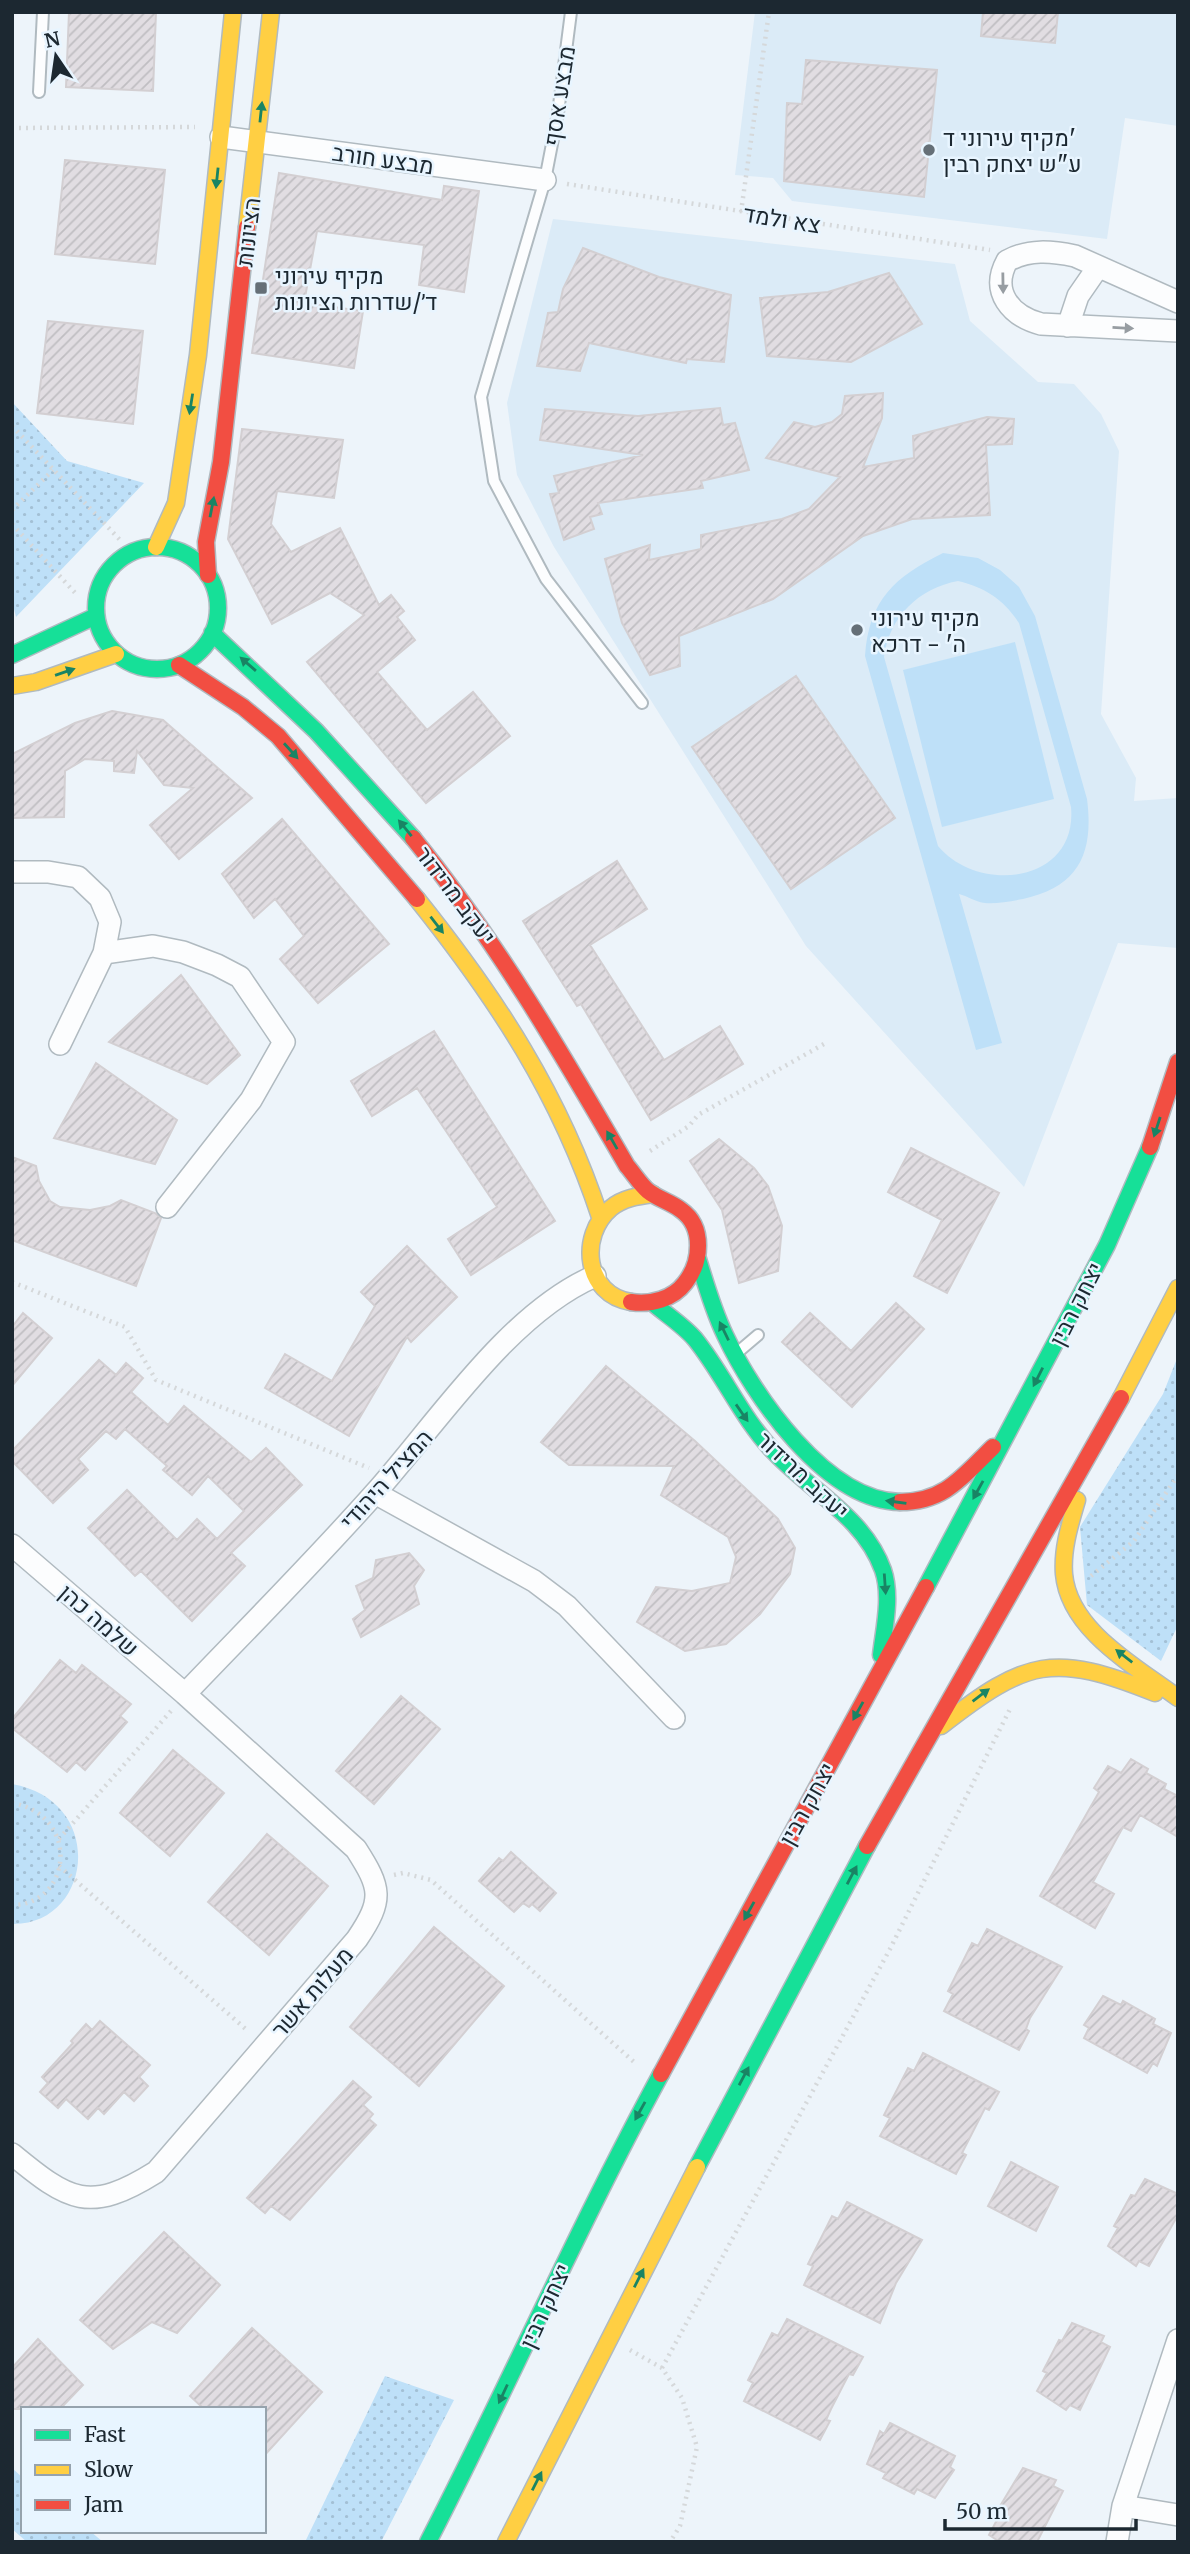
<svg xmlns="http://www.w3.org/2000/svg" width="1190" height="2554" font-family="Merriweather,Heebo,serif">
  <defs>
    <pattern id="park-dots" width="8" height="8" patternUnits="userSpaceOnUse" patternTransform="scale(1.75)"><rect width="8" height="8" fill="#bee0f8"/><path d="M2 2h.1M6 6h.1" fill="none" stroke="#a3c0d5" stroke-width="1.8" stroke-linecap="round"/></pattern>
    <pattern id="building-hatch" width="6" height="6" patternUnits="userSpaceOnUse" patternTransform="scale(1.75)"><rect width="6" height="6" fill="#e1dde2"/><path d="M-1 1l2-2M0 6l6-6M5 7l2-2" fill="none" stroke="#c0bec2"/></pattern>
  </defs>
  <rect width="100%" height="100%" fill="#edf4fa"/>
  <path fill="#dbebf7" d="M 755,12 L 1178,12 L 1178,126 L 1125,118 L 1107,239 L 792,201 L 773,178 L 735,175 Z
    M 553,219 L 955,264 L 970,321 L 1038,382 L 1074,384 L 1101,414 L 1119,451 L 1101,714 L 1136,778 L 1134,801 L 1178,798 L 1178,948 L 1118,943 L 1024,1187 L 806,946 L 554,547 L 517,475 L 507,403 Z"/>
  <path fill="url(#park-dots)" d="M 12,402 L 67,461 L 144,483 L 16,617 L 12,601 Z
    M 1178,1356 L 1178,1625 L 1161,1661 L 1087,1605 L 1080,1527 L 1163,1394 Z
    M 12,1784 C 108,1801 92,1926 12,1924 Z
    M 385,2376 L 454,2400 L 381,2542 L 305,2542 Z
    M 12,2468 L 23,2478 L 23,2531 L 90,2531 L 103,2542 L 27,2542 L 12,2529 Z"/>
  <path fill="#bee0f8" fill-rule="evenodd" d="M 943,553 L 978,558 L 1000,570 L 1019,587 L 1035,616 L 1087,799 C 1094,853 1079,887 1023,899 C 1012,901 996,904 985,903 C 976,902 967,896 959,894 L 1002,1043 L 976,1050 L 865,656 C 869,599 895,577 943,553 ZM 958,581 C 986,588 1003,599 1019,623 L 1071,807 C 1078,883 979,895 938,846 L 884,657 C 889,617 919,588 958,581 Z
    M 1015,642 L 1054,799 L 942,827 L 903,670 Z"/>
  <path fill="url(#building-hatch)" stroke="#d3cfd2" stroke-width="2" d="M 69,12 L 156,12 L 153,91 L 66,87 Z
    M 983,12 L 1058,12 L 1055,43 L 981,36 Z
    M 806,60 L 937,70 L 924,197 L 784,181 L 787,103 L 802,104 Z
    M 65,160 L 165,170 L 155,264 L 55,254 Z
    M 279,173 L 442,200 L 444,186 L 479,191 L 464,292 L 419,285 L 424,245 L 317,231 L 304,303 L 363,311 L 354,368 L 252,353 Z
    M 583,248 L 659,277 L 731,295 L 724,362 L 687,359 L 686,363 L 589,343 L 580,371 L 537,366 L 548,313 L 558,312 L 563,289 Z
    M 889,273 L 922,324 L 851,362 L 767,356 L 760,298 L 828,292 Z
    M 48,321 L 143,331 L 133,424 L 37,413 Z
    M 883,393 L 882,418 L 863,467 L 914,458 L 913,436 L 987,417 L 1014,419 L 1012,444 L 986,445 L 990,515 L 912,519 L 863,536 L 773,599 L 679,636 L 680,666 L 650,675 L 622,623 L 605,559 L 650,545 L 649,560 L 701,549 L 701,535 L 782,519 L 809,509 L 840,477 L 766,458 L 794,422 L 815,427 L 832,422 L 842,414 L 845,396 Z
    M 720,408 L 723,425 L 735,423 L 749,470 L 701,481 L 703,488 L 598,503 L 602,514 L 590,517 L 594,529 L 564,540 L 550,494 L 559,493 L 554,476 L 643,455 L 540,440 L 545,409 L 638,416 Z
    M 242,429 L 343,440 L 334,498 L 277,491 L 271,524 L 291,552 L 340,528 L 379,605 L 391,595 L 404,611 L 397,617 L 415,640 L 377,672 L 427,730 L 473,692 L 510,736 L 426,803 L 307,662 L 364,615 L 330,593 L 272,624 L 228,539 Z
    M 796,676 L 895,818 L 791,889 L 692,747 Z
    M 112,711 L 163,720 L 252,798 L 179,859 L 150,825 L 193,788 L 164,785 L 137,751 L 134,773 L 114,771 L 114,761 L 85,759 L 65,771 L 64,817 L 12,818 L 12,754 L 75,723 Z
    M 282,819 L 389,944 L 318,1003 L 280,959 L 304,936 L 275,899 L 254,918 L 222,874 Z
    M 617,861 L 647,909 L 590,945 L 664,1060 L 720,1026 L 743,1064 L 651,1120 L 581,1004 L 577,1006 L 523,921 Z
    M 181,975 L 240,1055 L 207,1084 L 109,1042 Z
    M 434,1031 L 555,1221 L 471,1275 L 448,1239 L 497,1207 L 417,1088 L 372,1116 L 351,1081 Z
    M 96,1063 L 177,1120 L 155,1164 L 54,1138 Z
    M 719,1139 L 754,1168 L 768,1186 L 782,1226 L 778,1271 L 739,1283 L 722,1210 L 690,1161 Z
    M 911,1148 L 999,1193 L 947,1293 L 914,1276 L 942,1220 L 888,1192 Z
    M 12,1157 L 36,1166 L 39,1181 L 50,1201 L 60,1207 L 90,1210 L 110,1206 L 121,1200 L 155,1213 L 161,1218 L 136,1286 L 12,1240 Z
    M 407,1246 L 457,1297 L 411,1342 L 407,1337 L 349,1436 L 265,1388 L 285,1354 L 332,1381 L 375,1306 L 361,1292 Z
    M 896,1303 L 924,1329 L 852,1407 L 782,1342 L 810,1313 L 851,1351 Z
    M 23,1313 L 52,1338 L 12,1386 L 12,1327 Z
    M 99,1360 L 116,1375 L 126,1363 L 143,1378 L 131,1392 L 168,1425 L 184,1406 L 251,1462 L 266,1448 L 302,1485 L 231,1553 L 245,1566 L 192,1621 L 141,1571 L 135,1576 L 88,1528 L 127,1490 L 177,1540 L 197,1519 L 217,1539 L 244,1511 L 208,1476 L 192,1495 L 163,1470 L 167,1466 L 125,1429 L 116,1439 L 106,1431 L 78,1459 L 88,1470 L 53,1503 L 12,1461 L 12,1451 Z
    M 606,1366 L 695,1441 L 778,1519 L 795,1548 L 790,1574 L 760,1614 L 726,1644 L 685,1651 L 637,1622 L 656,1587 L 692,1591 L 730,1583 L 736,1557 L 728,1537 L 661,1495 L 674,1466 L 569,1465 L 541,1442 Z
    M 409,1553 L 424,1570 L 414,1586 L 419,1604 L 361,1637 L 353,1619 L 365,1610 L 356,1586 L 373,1578 L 376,1560 Z
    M 60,1660 L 76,1673 L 82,1665 L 131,1704 L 120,1716 L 127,1722 L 85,1770 L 76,1762 L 67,1772 L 12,1728 L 12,1719 Z
    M 401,1696 L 440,1729 L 374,1804 L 336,1771 Z
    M 173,1750 L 224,1793 L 170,1856 L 120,1813 Z
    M 1131,1759 L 1148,1769 L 1146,1773 L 1166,1784 L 1164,1789 L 1178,1796 L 1178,1837 L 1140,1815 L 1131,1831 L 1123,1827 L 1093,1882 L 1114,1894 L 1095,1928 L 1040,1896 L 1099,1792 L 1094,1788 L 1108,1766 L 1121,1773 Z
    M 267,1834 L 328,1886 L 269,1955 L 208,1902 Z
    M 511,1852 L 556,1893 L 540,1911 L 532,1904 L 529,1907 L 523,1903 L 514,1912 L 479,1881 L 499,1858 L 503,1861 Z
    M 434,1927 L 504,1986 L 419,2086 L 350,2027 Z
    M 987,1929 L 1062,1967 L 1030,2018 L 1026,2029 L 1029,2031 L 1019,2050 L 944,2011 L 953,1994 L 948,1991 L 972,1943 L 978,1946 Z
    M 1103,1996 L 1121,2005 L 1123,2001 L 1155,2019 L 1153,2024 L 1171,2033 L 1157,2066 L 1153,2063 L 1147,2073 L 1084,2038 L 1089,2028 L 1084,2025 Z
    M 100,2021 L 150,2065 L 139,2077 L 148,2086 L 134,2101 L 124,2092 L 104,2114 L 98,2108 L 88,2119 L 66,2099 L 58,2108 L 40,2092 L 48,2083 L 42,2077 L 73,2043 L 71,2041 L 86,2024 L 92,2030 Z
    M 923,2053 L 999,2092 L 989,2110 L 985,2108 L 962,2153 L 966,2155 L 956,2174 L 880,2136 L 890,2118 L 884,2115 L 908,2068 L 914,2071 Z
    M 353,2081 L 371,2097 L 363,2105 L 373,2114 L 369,2119 L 376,2125 L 290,2220 L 271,2206 L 265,2213 L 247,2198 Z
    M 1011,2162 L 1058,2187 L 1036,2231 L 988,2206 Z
    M 1145,2179 L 1178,2194 L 1178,2215 L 1149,2266 L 1139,2261 L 1136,2266 L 1108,2246 L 1118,2228 L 1114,2226 L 1131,2195 L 1135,2196 Z
    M 847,2202 L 922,2240 L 896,2283 L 880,2323 L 804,2285 L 813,2266 L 808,2264 L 832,2216 L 838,2219 Z
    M 164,2232 L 220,2285 L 177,2333 L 152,2322 L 113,2349 L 80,2320 Z
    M 787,2319 L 863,2357 L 853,2375 L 849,2374 L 831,2409 L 826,2420 L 830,2421 L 820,2440 L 744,2401 L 753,2383 L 748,2380 L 772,2333 L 778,2336 Z
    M 1072,2323 L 1104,2336 L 1101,2342 L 1110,2347 L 1080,2410 L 1070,2405 L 1066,2410 L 1037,2391 L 1047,2373 L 1043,2371 L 1059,2340 L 1062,2341 Z
    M 252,2328 L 322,2392 L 264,2456 L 264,2409 L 204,2409 L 190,2396 Z
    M 38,2339 L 83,2385 L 60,2409 L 12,2409 L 12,2368 Z
    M 890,2423 L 955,2456 L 950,2467 L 954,2470 L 935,2498 L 917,2489 L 914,2494 L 883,2478 L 886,2473 L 867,2464 L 880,2431 L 884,2434 Z
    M 1023,2468 L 1056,2480 L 1053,2486 L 1063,2491 L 1037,2542 L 1000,2542 L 989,2535 L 998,2518 L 994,2516 Z"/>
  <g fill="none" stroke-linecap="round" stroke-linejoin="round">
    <g stroke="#b0bac0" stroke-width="14">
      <path id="lane" d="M 571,12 L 558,113 L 545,180 L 481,397 L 494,481 L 546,579 L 642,703
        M 39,92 L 43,12
        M 738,1352 L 758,1335"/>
    </g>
    <g stroke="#b0bac0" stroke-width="24">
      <path id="street" d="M 221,137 L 545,180
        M 1178,302 L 1075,256 C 1051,251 1029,249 1007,261 C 990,292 1011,316 1041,324 L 1178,331
        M 1068,326 L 1078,296 L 1098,267
        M 12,872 L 48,872 L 78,877 L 100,898 L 110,922 L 104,953 L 60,1044
        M 104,953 L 153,946 L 183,952 L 217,965 L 240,977 L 284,1042 L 251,1100 L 167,1207
        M 375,1493 L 534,1581 L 567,1606 L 674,1718
        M 12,1545 L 185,1694 L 356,1849 C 381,1888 384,1899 357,1939 L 156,2172 C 89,2214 69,2201 12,2154
        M 185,1694 C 249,1627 315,1561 376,1492 C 438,1422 509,1313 595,1276
        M 1123,2506 L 1178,2515
        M 1117,2542 L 1123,2506 L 1178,2340"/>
    </g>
    <g stroke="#b0bac0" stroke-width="19">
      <path id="fast" d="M96 608a61 61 0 1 1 122 0a61 61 0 1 1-122 0Z
        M 212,633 L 316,731 L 413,838
        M 12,655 L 96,616
        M 698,1259 C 706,1285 713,1310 725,1335 C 753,1395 826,1501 900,1502
        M 654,1304 C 667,1315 684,1326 695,1339 C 724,1375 742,1419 775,1453 C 812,1492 864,1517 883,1570 C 892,1596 884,1629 881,1655
        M 926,1587 L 1107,1245 L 1150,1147
        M 697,2167 L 867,1846
        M 428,2542 C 508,2387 578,2227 661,2074"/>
    </g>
    <g stroke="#b0bac0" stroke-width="19">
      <path id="slow" d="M 247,227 L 271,12
        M 156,547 L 176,503 L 198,355 L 233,12
        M 12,686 L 36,682 L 116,654
        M 417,899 C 497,999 560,1095 600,1217
        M 631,1302 C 585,1295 578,1236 611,1208 C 623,1198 638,1196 653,1194
        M 1121,1398 L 1178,1288
        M 1077,1500 C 1070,1524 1062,1549 1064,1574 C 1069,1631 1137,1667 1178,1698
        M 941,1726 C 1027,1659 1053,1652 1155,1693
        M 506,2542 L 697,2167"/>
    </g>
    <g stroke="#b0bac0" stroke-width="19">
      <path id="jam" d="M 208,575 L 206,542 L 221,462 L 247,227
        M 179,665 L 243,707 L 278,736 L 417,899
        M 413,838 C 496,940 561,1052 627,1166 C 634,1174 640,1184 648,1191 C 658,1199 671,1202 681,1210 C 705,1227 701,1263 685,1283 C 673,1299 651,1305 631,1302
        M 1150,1147 L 1178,1062
        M 900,1502 C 945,1502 963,1476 993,1447
        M 867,1846 L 1121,1398
        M 661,2074 L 926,1587"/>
    </g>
    <path stroke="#d5d8da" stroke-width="4.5" stroke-dasharray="2 5" stroke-linecap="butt" d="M 12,128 L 195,127
      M 567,184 L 990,250
      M 741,212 L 769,12
      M 12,426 L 122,542
      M 12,510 L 53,470
      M 12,524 L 77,595
      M 650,1151 L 689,1126 L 698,1115 L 824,1044
      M 12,1282 L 125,1327 L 156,1380 L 369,1468
      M 1091,1576 L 1134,1541 L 1178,1475
      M 12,1803 C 81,1815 72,1905 12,1905
      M 59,1839 L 171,1711
      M 59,1866 L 248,2031
      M 394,1875 L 403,1873 L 431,1880 L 634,2062
      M 630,2350 L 662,2368 L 682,2398 L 697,2447 L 680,2526 L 670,2542
      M 662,2368 L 890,1949 L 1010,1709"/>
    <use href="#lane" stroke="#fcfdfe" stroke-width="10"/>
    <use href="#street" stroke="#fcfdfe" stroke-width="21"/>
    <use href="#fast" stroke="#16e098" stroke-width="16"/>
    <use href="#slow" stroke="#ffcf43" stroke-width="16"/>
    <use href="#jam" stroke="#f24e42" stroke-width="16"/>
  </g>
  <defs><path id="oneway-solid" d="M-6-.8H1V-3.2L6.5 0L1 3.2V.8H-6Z" transform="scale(1.75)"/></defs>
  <g fill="#198464">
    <use href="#oneway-solid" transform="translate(261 112) rotate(-84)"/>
    <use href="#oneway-solid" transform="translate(217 178) rotate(96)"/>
    <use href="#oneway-solid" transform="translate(191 404) rotate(99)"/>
    <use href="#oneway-solid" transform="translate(212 507) rotate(-79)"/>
    <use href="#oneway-solid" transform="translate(248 664) rotate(-139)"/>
    <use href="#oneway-solid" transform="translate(65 672) rotate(-19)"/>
    <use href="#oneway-solid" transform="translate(291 751) rotate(48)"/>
    <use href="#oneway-solid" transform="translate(405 828) rotate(-129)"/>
    <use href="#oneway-solid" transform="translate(437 925) rotate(52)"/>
    <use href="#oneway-solid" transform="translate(1157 1127) rotate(108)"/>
    <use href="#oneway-solid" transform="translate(612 1140) rotate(-120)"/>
    <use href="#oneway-solid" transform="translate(724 1331) rotate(-116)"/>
    <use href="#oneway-solid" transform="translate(1038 1377) rotate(117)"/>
    <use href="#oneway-solid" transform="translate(742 1413) rotate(55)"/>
    <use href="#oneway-solid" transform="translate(978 1490) rotate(119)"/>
    <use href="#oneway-solid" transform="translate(896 1502) rotate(-172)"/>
    <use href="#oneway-solid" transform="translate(885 1584) rotate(86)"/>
    <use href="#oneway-solid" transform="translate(1124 1656) rotate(-142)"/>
    <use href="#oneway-solid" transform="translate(981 1695) rotate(-37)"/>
    <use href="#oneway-solid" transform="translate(858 1711) rotate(119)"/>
    <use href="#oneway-solid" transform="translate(852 1875) rotate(-62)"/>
    <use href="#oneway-solid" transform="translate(749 1911) rotate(119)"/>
    <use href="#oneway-solid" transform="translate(744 2076) rotate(-62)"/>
    <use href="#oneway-solid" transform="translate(640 2111) rotate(119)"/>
    <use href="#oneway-solid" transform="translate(639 2278) rotate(-63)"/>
    <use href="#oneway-solid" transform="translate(503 2394) rotate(115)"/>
    <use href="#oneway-solid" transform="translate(537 2481) rotate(-63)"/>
  </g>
  <g fill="#979da2">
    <use href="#oneway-solid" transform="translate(1003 283) rotate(89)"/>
    <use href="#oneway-solid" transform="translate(1123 328) rotate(3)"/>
  </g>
  <g fill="#656f77" stroke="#e8f5ff" stroke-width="2.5">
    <circle cx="929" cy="150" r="7"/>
    <rect x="254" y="281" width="14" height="14" rx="3.5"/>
    <circle cx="857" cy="630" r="7"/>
  </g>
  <g text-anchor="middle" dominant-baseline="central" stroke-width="5" stroke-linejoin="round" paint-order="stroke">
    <g font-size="23" fill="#1c2831" stroke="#e8f5ff">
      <text transform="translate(559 96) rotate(-81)">מבצע אסף</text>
      <text transform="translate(383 159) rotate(8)">מבצע חורב</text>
      <text transform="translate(782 219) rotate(9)">צא ולמד</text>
      <text transform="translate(248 232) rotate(-83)">הציונות</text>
      <text transform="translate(456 895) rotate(53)">יעקב מרידור</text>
      <text transform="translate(1076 1304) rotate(-63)">יצחק רבין</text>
      <text transform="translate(803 1475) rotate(43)">יעקב מרידור</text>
      <text transform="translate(386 1479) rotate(-48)">המציל היהודי</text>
      <text transform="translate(99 1620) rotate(41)">שלמה כהן</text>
      <text transform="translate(807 1804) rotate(-61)">יצחק רבין</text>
      <text transform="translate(312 1992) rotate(-49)">מעלות אשר</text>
      <text transform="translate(545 2306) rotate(-65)">יצחק רבין</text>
    </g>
    <g font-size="23" fill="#1c2831" stroke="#e8f5ff" text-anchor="start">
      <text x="943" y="137">מקיף עירוני ד'<tspan x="943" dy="26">ע"ש יצחק רבין</tspan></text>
      <text x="275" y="275">מקיף עירוני<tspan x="275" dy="26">ד׳/שדרות הציונות</tspan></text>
      <text x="871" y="617">מקיף עירוני<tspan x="871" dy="26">ה' - דרכא</tspan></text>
    </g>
  </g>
  <rect width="1190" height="2554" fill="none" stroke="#1c2831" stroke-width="28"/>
  <rect x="21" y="2407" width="245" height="126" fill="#e8f5ff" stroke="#96a3ad" stroke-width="2"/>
  <rect x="35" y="2430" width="35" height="10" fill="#16e098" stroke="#96a3ad" stroke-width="2"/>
  <text x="84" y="2442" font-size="21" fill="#1c2831">Fast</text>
  <rect x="35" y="2465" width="35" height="10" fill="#ffcf43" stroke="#96a3ad" stroke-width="2"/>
  <text x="84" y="2477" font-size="21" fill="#1c2831">Slow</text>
  <rect x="35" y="2500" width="35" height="10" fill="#f24e42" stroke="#96a3ad" stroke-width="2"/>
  <text x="84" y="2512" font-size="21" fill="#1c2831">Jam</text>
  <g transform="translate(56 56) rotate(347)" stroke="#e8f5ff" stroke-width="5" paint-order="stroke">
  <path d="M0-5L12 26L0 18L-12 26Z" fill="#1c2831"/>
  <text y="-10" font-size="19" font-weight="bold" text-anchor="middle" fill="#1c2831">N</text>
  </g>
  <path d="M945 2519v10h191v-10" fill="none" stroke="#1c2831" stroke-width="3.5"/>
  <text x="956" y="2519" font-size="21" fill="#1c2831" stroke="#e8f5ff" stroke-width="5" paint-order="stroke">50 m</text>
</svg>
